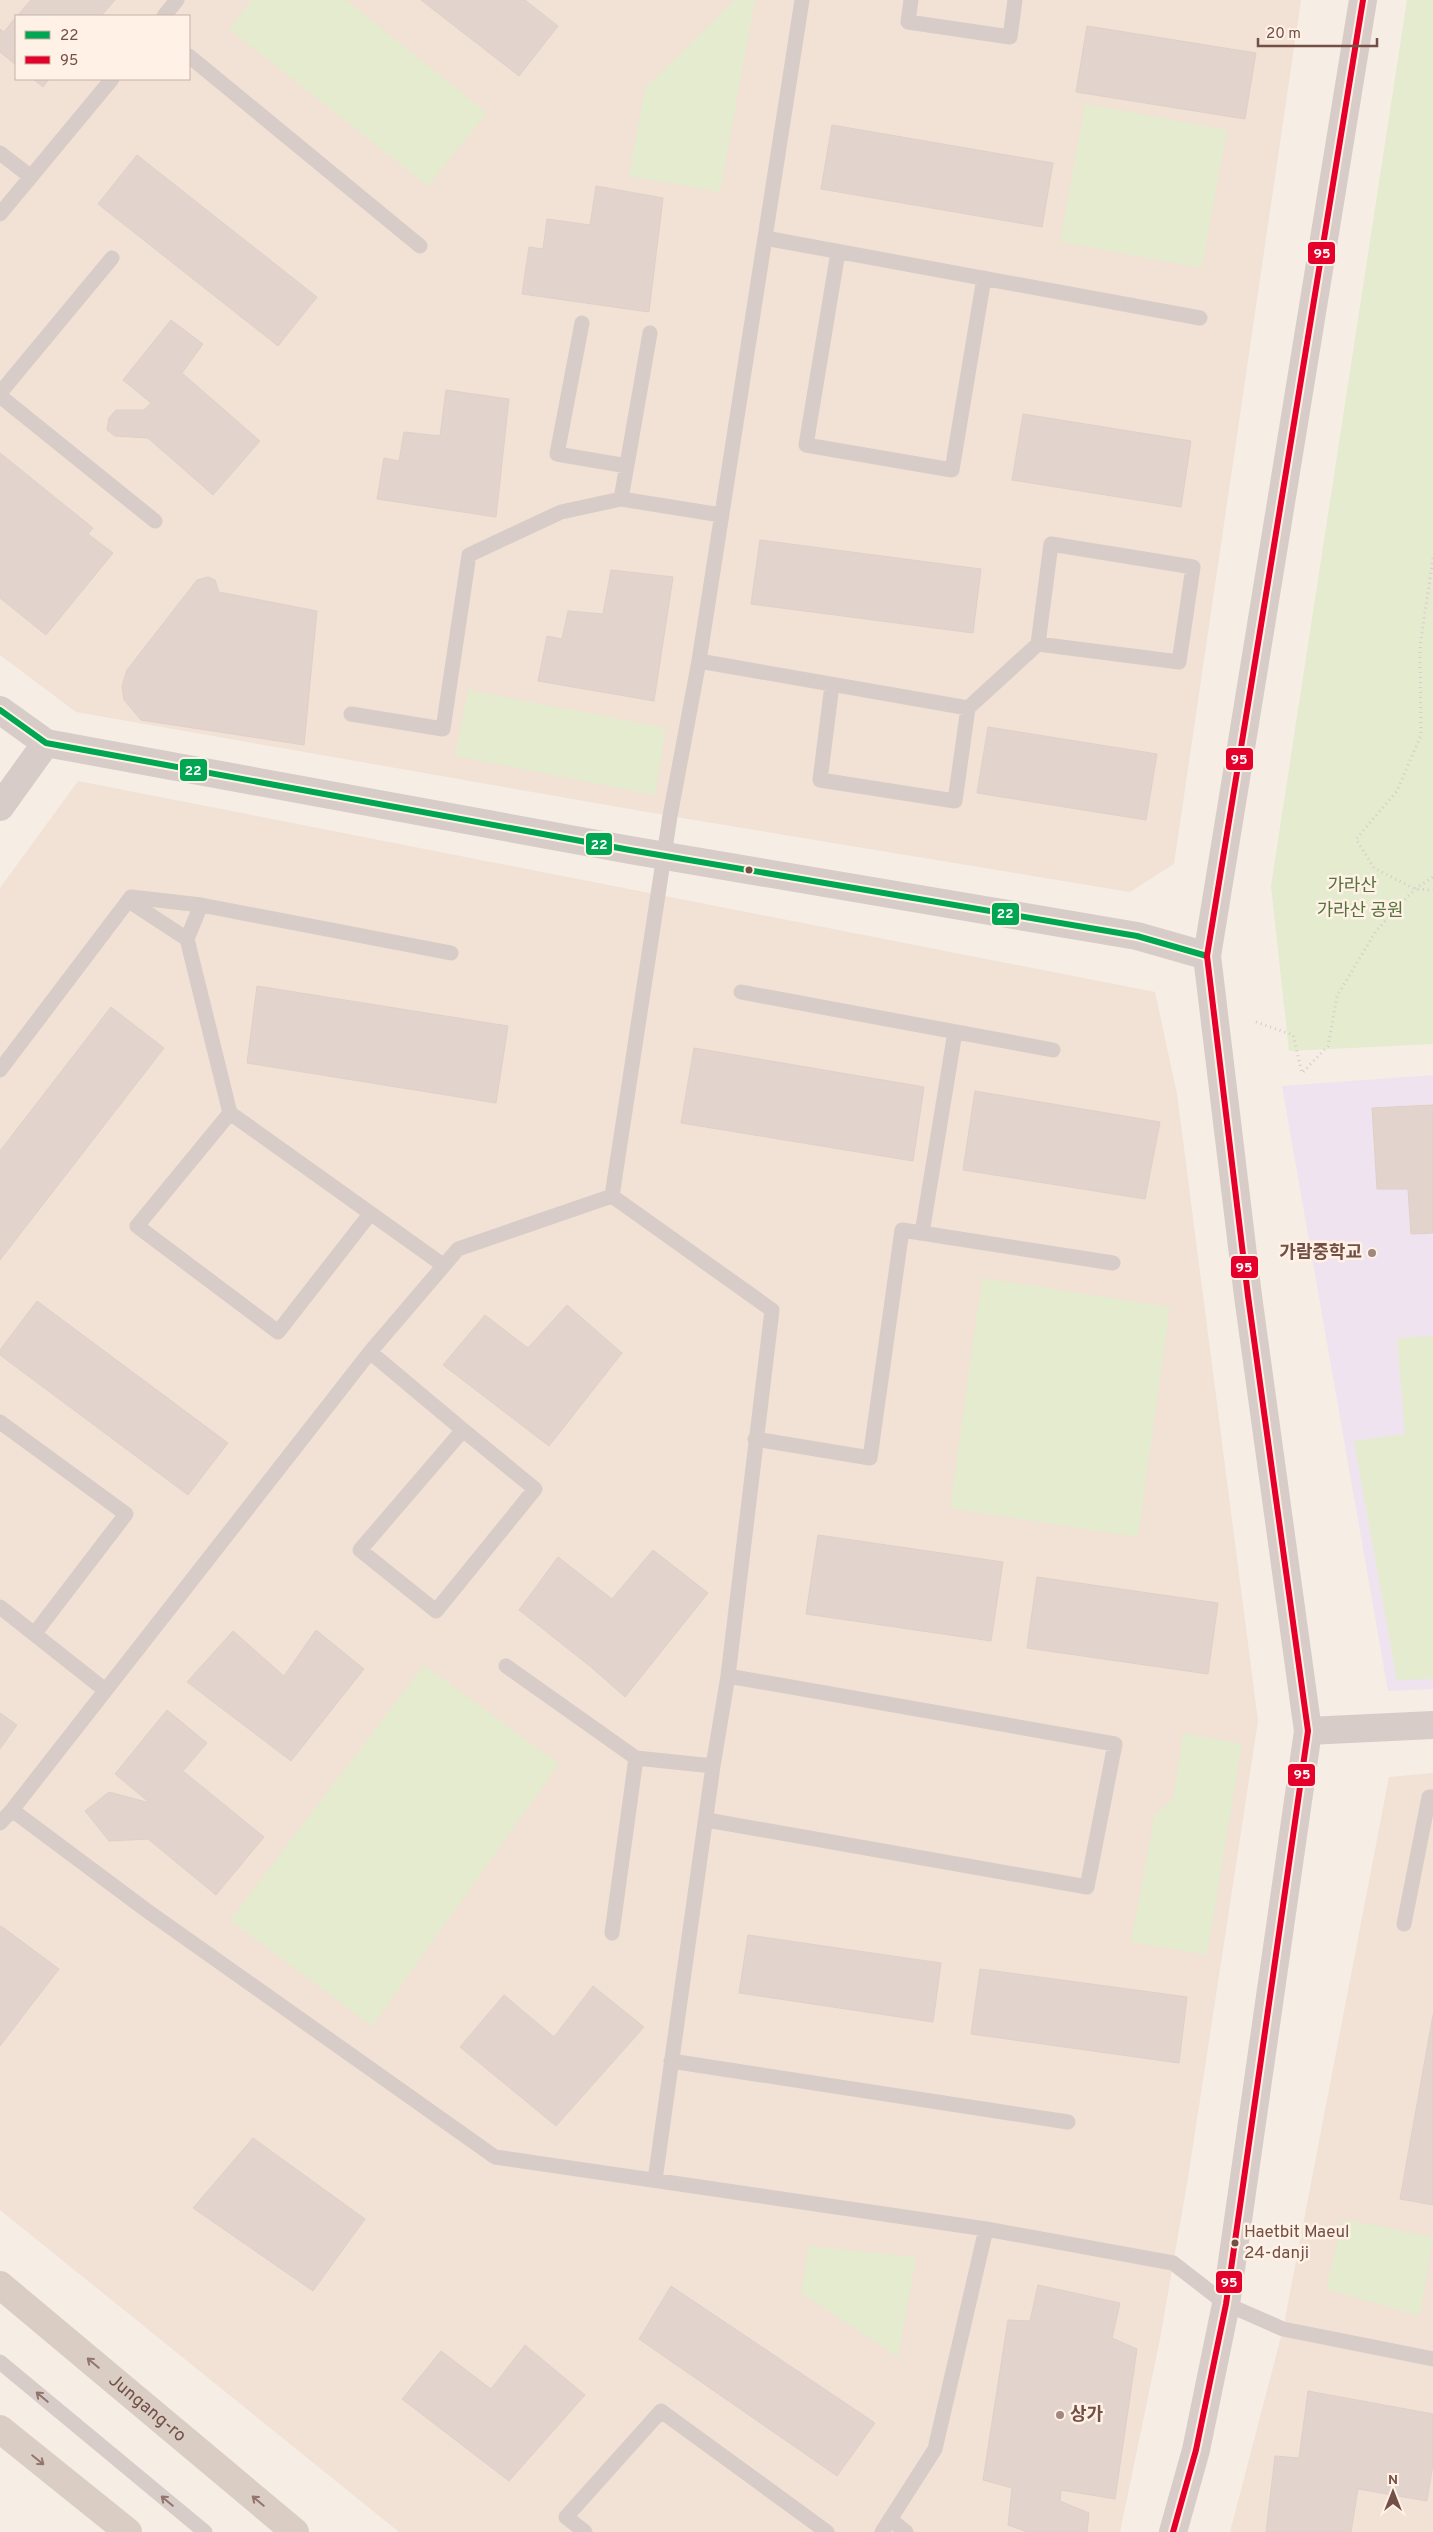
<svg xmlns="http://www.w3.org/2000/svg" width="1433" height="2532" font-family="Overpass,'Noto Sans KR',sans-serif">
  <rect width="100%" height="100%" fill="#f6ede5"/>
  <path fill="#f2e1d5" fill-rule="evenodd" d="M 0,0 L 1301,0 L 1174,864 L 1130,892 L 670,816 L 76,712 L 0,655 ZM 16,16 L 189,16 L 189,79 L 16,79 Z
    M 78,781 L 1155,992 L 1177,1094 L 1258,1721 L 1188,2178 L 1160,2339 L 1120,2532 L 399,2532 L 0,2210 L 0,888 Z
    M 1433,1773 L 1433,2532 L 1230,2532 L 1283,2329 L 1389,1777 Z"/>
  <path fill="#efe3ef" d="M 1433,1075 L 1433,1689 L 1388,1691 L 1282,1086 Z"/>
  <path fill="#e4ebcf" d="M 252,0 L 346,0 L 487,113 L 428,186 L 229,29 Z
    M 735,0 L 755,0 L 720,192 L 629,176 L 645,88 Z
    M 1407,0 L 1433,0 L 1433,1044 L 1289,1051 L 1271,886 Z
    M 1085,104 L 1227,130 L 1202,268 L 1060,242 Z
    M 468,690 L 666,728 L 655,795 L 455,756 Z
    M 982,1278 L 1170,1307 L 1138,1537 L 950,1508 Z
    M 1433,1336 L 1433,1679 L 1397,1680 L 1354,1441 L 1405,1434 L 1397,1338 Z
    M 424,1665 L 559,1764 L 372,2026 L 230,1920 Z
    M 1183,1733 L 1242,1744 L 1207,1955 L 1131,1942 L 1155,1814 L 1173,1799 Z
    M 1343,2219 L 1433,2237 L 1420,2316 L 1326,2289 Z
    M 809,2246 L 916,2257 L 898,2357 L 801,2293 Z"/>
  <path fill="#e2d4cd" stroke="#dfcfc7" d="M 31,0 L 115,0 L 101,16 L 17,16 Z
    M 421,0 L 525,0 L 558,26 L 519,76 Z
    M 16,17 L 16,65 L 0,52 L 0,29 L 4,32 Z
    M 1087,26 L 1256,53 L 1245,119 L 1076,92 Z
    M 33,79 L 49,79 L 43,87 Z
    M 832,125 L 1053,163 L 1042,227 L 821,189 Z
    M 137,155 L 317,297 L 278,346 L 98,204 Z
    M 596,186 L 663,198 L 649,312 L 522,294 L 529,247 L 543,249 L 547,219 L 590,225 Z
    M 171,320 L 203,344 L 182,373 L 260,441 L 213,495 L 148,438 L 115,436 L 107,430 L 109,418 L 116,410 L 144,410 L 151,403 L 123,380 Z
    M 446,390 L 509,399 L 496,517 L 377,499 L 384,458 L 399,461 L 404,432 L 440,436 Z
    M 1023,414 L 1191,441 L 1181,507 L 1012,480 Z
    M 0,453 L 93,528 L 88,534 L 113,553 L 46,635 L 0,598 Z
    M 760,540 L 981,569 L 973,633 L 751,604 Z
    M 611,570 L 673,577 L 654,701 L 538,681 L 547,636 L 562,639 L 568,611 L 603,614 Z
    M 208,577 L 215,580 L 219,592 L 317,611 L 304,745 L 141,720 L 124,700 L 122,686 L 127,670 L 197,580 Z
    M 988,727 L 1157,754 L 1146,820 L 977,793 Z
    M 257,986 L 508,1026 L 496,1103 L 247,1063 Z
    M 111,1007 L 164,1048 L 0,1260 L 0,1151 Z
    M 694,1048 L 924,1087 L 913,1161 L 681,1123 Z
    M 975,1091 L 1160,1122 L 1145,1199 L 963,1170 Z
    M 1433,1105 L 1433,1233 L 1411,1234 L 1408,1189 L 1377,1189 L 1372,1108 Z
    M 37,1301 L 228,1443 L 188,1495 L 0,1355 L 0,1350 Z
    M 567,1305 L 622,1353 L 549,1446 L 443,1365 L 485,1315 L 528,1348 Z
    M 818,1535 L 1003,1562 L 991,1641 L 806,1614 Z
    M 653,1550 L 708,1593 L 625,1697 L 591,1667 L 519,1610 L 558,1557 L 612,1599 Z
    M 1037,1577 L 1218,1603 L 1208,1674 L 1027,1648 Z
    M 316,1630 L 364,1669 L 291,1761 L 187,1682 L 233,1631 L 284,1676 Z
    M 167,1710 L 207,1743 L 183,1771 L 264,1837 L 216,1895 L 148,1839 L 109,1841 L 85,1811 L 109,1792 L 150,1803 L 115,1774 Z
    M 0,1713 L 17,1725 L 0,1749 Z
    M 1,1926 L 59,1969 L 0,2046 L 0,1927 Z
    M 748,1935 L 941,1963 L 933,2022 L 739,1993 Z
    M 980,1969 L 1187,1997 L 1179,2063 L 971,2034 Z
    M 593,1986 L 644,2027 L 556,2126 L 460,2047 L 504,1995 L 554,2037 Z
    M 1433,2015 L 1433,2205 L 1400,2199 Z
    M 253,2138 L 365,2219 L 313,2291 L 193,2208 Z
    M 1038,2285 L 1120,2303 L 1112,2338 L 1137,2349 L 1115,2499 L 1061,2490 L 1060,2501 L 1089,2513 L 1087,2532 L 1027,2532 L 1008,2525 L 1012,2488 L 983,2480 L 1008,2320 L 1030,2321 Z
    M 671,2286 L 875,2423 L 837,2476 L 639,2339 Z
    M 525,2345 L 585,2395 L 509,2481 L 402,2399 L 441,2351 L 491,2389 Z
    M 1308,2391 L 1433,2414 L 1433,2465 L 1427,2501 L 1358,2489 L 1351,2532 L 1266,2532 L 1275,2456 L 1299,2458 Z"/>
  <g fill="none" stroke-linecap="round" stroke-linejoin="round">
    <path stroke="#d7cbc8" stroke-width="3" stroke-dasharray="1 4" stroke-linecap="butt" d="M 1433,558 L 1420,646 L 1421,735 L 1397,791 L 1356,839 L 1374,868 L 1415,889 L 1433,890
      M 1256,1022 L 1293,1035 L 1302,1073 L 1328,1046 L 1337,996 L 1376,931 L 1415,889 L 1433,877"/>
    <path stroke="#d7ccc8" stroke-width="15" d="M 911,0 L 908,22 L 1010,37 L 1015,0
      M 164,16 L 177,0
      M 189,56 L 420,246
      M 0,153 L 31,177
      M 0,214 L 112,79
      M 765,238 L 1200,318
      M 838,252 L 806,445 L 952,470 L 984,278
      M 582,323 L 557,454 L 627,466
      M 0,393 L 112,258
      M 0,396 L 155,521
      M 621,499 L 650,333
      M 699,661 L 968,708 L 1038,644 L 1179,662 L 1193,567 L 1051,544 L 1038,644
      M 832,685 L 820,780 L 955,801 L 968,708
      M 351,714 L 443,729 L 469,555 L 561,512 L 621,499 L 721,515
      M 187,939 L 135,905 L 131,897 L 201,905
      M 741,992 L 1053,1050
      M 0,1070 L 131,897
      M 230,1113 L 187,939 L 201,905 L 451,953
      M 612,1196 L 458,1249 L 370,1352 L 12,1810 L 146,1910 L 495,2157 L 986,2229 L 1173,2263 L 1226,2304 L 1283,2329 L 1433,2359
      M 612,1196 L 670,816 L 699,661 L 802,0
      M 612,1196 L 772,1310 L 728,1676 L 713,1766 L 655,2180
      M 370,1214 L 278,1332 L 137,1226 L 230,1113 L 443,1265
      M 922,1233 L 955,1032
      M 370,1352 L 463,1430 L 360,1550 L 436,1611 L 535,1489 L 463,1430
      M 0,1422 L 126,1514 L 35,1633
      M 755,1439 L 870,1458 L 902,1230 L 1113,1263
      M 0,1607 L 105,1690
      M 506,1666 L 636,1758 L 713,1766
      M 707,1820 L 1087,1887 L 1115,1744 L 728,1676
      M 0,1823 L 12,1810
      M 1404,1924 L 1429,1797 L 1433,1797
      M 612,1933 L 636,1758
      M 671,2061 L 1068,2122
      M 0,2362 L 205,2532
      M 890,2519 L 906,2532
      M 585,2532 L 566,2517 L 661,2411 L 827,2532
      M 882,2532 L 935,2449 L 986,2229"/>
    <path stroke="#d7ccc8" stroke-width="28" d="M 1308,1731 L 1433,1725"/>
    <path stroke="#d7ccc8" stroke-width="28" d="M 0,710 L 46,743 L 630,850 L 1137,936 L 1207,956
      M 0,807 L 46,743"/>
    <path stroke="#d7ccc8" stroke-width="28" d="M 1173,2532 L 1196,2450 L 1226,2304 L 1308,1731 L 1248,1296 L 1207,956 L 1363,0"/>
    <g stroke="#dacdc4" stroke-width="28">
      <path id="s1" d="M 0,2285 L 295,2532"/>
      <path d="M 0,2429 L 128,2532"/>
    </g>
    <g stroke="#fff1e5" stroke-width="10">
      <path id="bus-1" d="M 0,710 L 46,743 L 630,850 L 1137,936 L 1207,956"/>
    </g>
    <g stroke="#fff1e5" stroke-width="10">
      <path id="bus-2" d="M 1173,2532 L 1196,2450 L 1226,2304 L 1308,1731 L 1248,1296 L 1207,956 L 1363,0"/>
    </g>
    <use href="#bus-1" stroke="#00a651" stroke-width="6"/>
    <use href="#bus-2" stroke="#e4002b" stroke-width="6"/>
  </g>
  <defs><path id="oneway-shaft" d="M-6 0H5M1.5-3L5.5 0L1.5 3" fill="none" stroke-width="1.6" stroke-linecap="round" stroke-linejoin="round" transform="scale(1.25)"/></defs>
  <g stroke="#92766c">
    <use href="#oneway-shaft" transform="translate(93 2363) rotate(-140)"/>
    <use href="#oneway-shaft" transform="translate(38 2460) rotate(39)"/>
    <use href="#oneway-shaft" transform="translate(258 2501) rotate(-140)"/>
  </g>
  <g stroke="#91756d">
    <use href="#oneway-shaft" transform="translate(42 2397) rotate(-140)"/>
    <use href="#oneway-shaft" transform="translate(167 2501) rotate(-140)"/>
  </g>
  <g fill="#735046" stroke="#fff1e5" stroke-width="2">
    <circle cx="749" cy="870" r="4.5"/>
    <circle cx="1235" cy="2243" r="4.5"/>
  </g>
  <g fill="#a1877e" stroke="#fff1e5" stroke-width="2">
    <circle cx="1372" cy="1253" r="5"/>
    <circle cx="1060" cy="2415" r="5"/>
  </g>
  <g text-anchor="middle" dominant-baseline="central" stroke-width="5" stroke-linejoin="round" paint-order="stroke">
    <g font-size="17" fill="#735046" stroke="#fff1e5" text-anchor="start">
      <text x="1244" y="2233">Haetbit Maeul<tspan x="1244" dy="21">24-danji</tspan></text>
    </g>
    <g font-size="18" fill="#54743c" stroke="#fff1e5">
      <text x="1352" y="886">가라산</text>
      <text x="1360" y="911">가라산 공원</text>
    </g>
    <g font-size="18" font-weight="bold" fill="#735046" stroke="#fff1e5" text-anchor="end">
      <text x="1362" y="1253">가람중학교</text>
      <text x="1070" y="2415" text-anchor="start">상가</text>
    </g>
    <g font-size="18" fill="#735046" stroke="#fff1e5">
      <text stroke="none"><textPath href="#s1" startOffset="192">Jungang-ro</textPath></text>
    </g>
  </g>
  <g stroke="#fff1e5" stroke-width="2">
    <rect x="1307" y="241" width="29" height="24" rx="5" fill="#e4002b"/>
    <rect x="1225" y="747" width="29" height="24" rx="5" fill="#e4002b"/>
    <rect x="179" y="758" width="29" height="24" rx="5" fill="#00a651"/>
    <rect x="585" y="832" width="28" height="24" rx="5" fill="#00a651"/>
    <rect x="991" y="902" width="29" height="24" rx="5" fill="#00a651"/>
    <rect x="1230" y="1255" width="29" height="24" rx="5" fill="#e4002b"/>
    <rect x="1287" y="1763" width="29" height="24" rx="5" fill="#e4002b"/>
    <rect x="1215" y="2270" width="28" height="24" rx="5" fill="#e4002b"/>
  </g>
  <g font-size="14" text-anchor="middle" font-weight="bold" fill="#fff">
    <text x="1322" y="258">95</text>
    <text x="1239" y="764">95</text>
    <text x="193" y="775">22</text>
    <text x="599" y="849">22</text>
    <text x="1005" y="918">22</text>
    <text x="1244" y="1272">95</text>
    <text x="1302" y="1779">95</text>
    <text x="1229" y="2287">95</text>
  </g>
  <rect x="15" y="15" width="175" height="65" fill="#fff1e5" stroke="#c7b1a5"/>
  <rect x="25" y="31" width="25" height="8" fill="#00a651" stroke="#c7b1a5"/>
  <text x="60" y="40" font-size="15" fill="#735046">22</text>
  <rect x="25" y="56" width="25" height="8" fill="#e4002b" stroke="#c7b1a5"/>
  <text x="60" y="65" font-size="15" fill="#735046">95</text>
  <g transform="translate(1393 2492)" stroke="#fff1e5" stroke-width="4" paint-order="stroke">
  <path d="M0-4L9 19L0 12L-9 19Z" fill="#735046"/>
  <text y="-8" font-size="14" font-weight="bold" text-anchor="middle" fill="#735046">N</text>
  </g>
  <path d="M1258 38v8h119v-8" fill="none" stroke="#735046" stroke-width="2.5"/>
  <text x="1266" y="38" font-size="15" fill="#735046" stroke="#fff1e5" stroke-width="4" paint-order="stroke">20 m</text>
</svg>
